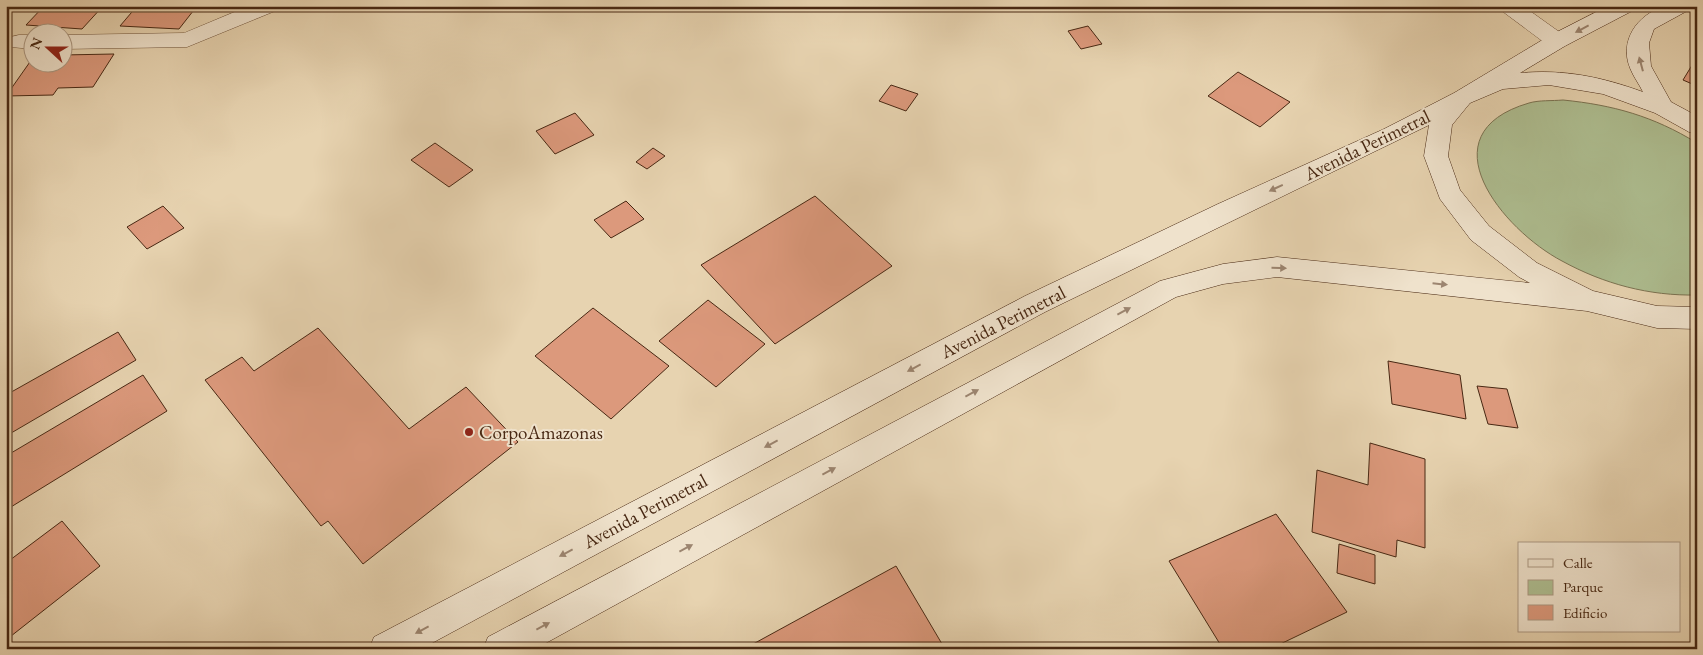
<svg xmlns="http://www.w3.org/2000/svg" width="1703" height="655" font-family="'EB Garamond',serif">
  <rect width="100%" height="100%" fill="#e7d3b0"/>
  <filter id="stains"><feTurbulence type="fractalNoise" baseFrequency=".004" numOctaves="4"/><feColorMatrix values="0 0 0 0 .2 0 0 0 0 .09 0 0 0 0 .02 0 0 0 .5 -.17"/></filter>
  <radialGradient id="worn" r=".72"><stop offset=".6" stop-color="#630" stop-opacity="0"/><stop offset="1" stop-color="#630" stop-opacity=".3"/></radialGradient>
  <path fill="#aebe91" stroke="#7b7352" d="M 1563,100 C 1613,105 1653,116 1697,143 L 1697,295 C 1649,296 1604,284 1562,261 C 1503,230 1423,134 1529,103 C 1539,100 1552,101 1563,100 Z"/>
  <path fill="#dc997c" stroke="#482813" d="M 44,6 L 103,6 L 82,29 L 26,25 Z
    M 137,6 L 197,6 L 179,29 L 120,26 Z
    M 1088,26 L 1102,44 L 1081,49 L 1068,31 Z
    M 114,54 L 93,87 L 58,88 L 53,95 L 6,96 L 32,59 L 32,62 L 62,62 L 62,55 Z
    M 1697,57 L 1697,86 L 1683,80 Z
    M 1238,72 L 1290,102 L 1260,127 L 1208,96 Z
    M 891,85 L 918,94 L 906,111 L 879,101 Z
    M 575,113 L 594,135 L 555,154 L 536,131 Z
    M 435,143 L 473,170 L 449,187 L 411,160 Z
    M 653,148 L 665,156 L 647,169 L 636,162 Z
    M 815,196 L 892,266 L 775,344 L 701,265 Z
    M 626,201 L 644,219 L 611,238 L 594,220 Z
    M 163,206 L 184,228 L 147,249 L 127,227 Z
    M 708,300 L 765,344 L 716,387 L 659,341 Z
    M 593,308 L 669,366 L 611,419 L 535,356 Z
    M 318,328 L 409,429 L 466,387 L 518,442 L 363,564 L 328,521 L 321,526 L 205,380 L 242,357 L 254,371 Z
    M 118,332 L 136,360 L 6,436 L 6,395 Z
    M 1388,361 L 1460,375 L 1466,419 L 1392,404 Z
    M 143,375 L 167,411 L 6,510 L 6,456 Z
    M 1477,386 L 1507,389 L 1518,428 L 1488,424 Z
    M 1370,443 L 1425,459 L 1425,548 L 1397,540 L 1396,557 L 1312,532 L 1317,470 L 1368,485 Z
    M 1276,514 L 1347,612 L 1270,649 L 1223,649 L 1169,561 Z
    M 62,521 L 100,566 L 6,640 L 6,563 Z
    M 1339,544 L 1375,555 L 1375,584 L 1337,573 Z
    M 896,566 L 945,649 L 744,649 Z"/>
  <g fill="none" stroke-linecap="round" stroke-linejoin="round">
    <g stroke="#70533a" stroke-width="1">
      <path id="minor" d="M 249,6 L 278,6 L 275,11 L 187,47 L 62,49 L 62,35 L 184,33 Z
        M 1499,6 L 1523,6 L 1565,36 L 1568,41 L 1565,46 L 1557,48 L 1549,46 L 1502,11 Z
        M 19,35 L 32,35 L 32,49 L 11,47 L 8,42 L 11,37 Z"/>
    </g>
    <g stroke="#482813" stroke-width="1">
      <path id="secondary" d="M 1608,6 L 1635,6 L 1632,11 L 1565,46 L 1520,73 C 1564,69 1602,77 1643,92 C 1639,84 1633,76 1630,68 C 1619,41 1637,15 1663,7 C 1671,4 1682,6 1690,6 L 1687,11 L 1654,29 L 1649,43 L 1651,66 L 1671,102 L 1697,116 L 1697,134 L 1689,132 L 1655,113 L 1603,94 L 1549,85 L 1503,89 L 1470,103 L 1452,125 L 1448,156 L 1460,190 L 1489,226 L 1537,263 L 1593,291 L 1657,306 L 1697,307 L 1697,329 L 1657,328 L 1587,311 L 1277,277 L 1223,284 L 1176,297 L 535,649 L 483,649 L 488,637 L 1160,281 L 1223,264 L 1277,257 L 1530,283 L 1519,277 L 1471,240 L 1440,199 L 1424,156 L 1429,125 L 1045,312 L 421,649 L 369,649 L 374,637 L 1025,296 L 1218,204 L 1384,129 L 1454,93 L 1549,36 Z"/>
    </g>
    <use href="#minor" fill="#efe2cc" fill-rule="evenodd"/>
    <use href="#secondary" fill="#efe2cc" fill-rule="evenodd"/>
  </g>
  <defs><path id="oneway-solid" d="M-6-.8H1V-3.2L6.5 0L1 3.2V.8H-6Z" transform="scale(1.25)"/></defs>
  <g fill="#9c8570">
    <use href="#oneway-solid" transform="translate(1582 29) rotate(152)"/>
    <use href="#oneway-solid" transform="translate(1641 64) rotate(-105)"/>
    <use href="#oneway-solid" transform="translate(1276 188) rotate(155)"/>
    <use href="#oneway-solid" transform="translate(1279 268) rotate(1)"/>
    <use href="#oneway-solid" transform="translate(1440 284) rotate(6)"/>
    <use href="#oneway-solid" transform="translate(1124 311) rotate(-28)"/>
    <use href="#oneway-solid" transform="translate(914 368) rotate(152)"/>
    <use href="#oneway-solid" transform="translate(972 393) rotate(-28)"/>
    <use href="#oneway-solid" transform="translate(771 444) rotate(152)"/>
    <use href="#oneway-solid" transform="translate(829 471) rotate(-28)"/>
    <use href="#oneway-solid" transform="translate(686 548) rotate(-28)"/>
    <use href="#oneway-solid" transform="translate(566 553) rotate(152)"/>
    <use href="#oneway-solid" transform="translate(543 626) rotate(-28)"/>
    <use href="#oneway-solid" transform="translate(422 630) rotate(152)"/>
  </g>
  <circle fill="#8f2418" stroke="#efe2cc" stroke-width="2" cx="469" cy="432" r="5"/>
  <g text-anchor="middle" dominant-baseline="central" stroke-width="4" stroke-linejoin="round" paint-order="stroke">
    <g font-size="19" fill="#482813" stroke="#efe2cc">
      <text transform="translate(1367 145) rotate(-26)">Avenida Perimetral</text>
      <text transform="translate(1003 322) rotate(-27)">Avenida Perimetral</text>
      <text transform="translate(645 511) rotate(-28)">Avenida Perimetral</text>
    </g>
    <g font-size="19" fill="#482813" stroke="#efe2cc" text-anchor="start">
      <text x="479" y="432">CorpoAmazonas</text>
    </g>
  </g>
  <rect width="1703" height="655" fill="none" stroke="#e7d3b0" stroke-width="25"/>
  <rect x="8" y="8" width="1688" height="640" fill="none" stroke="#482813" stroke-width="2.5"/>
  <rect x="12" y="12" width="1678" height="630" fill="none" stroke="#482813"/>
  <rect x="1518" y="542" width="162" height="90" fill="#efe2cc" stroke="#ac9882"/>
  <rect x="1528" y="559" width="25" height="8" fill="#efe2cc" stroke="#ac9882"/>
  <text x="1563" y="568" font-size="15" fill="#482813">Calle</text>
  <rect x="1528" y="580" width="25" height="15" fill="#aebe91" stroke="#ac9882"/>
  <text x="1563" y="592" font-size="15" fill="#482813">Parque</text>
  <rect x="1528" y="605" width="25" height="15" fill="#dc997c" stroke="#ac9882"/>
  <text x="1563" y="618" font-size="15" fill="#482813">Edificio</text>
  <g transform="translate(48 48) rotate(291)"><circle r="24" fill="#efe2cc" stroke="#ac9882"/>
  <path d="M0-4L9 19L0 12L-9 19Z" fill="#8f2418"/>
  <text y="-8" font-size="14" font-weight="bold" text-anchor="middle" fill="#482813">N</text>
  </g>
  <rect width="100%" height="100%" filter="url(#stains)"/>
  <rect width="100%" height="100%" fill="url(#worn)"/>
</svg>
